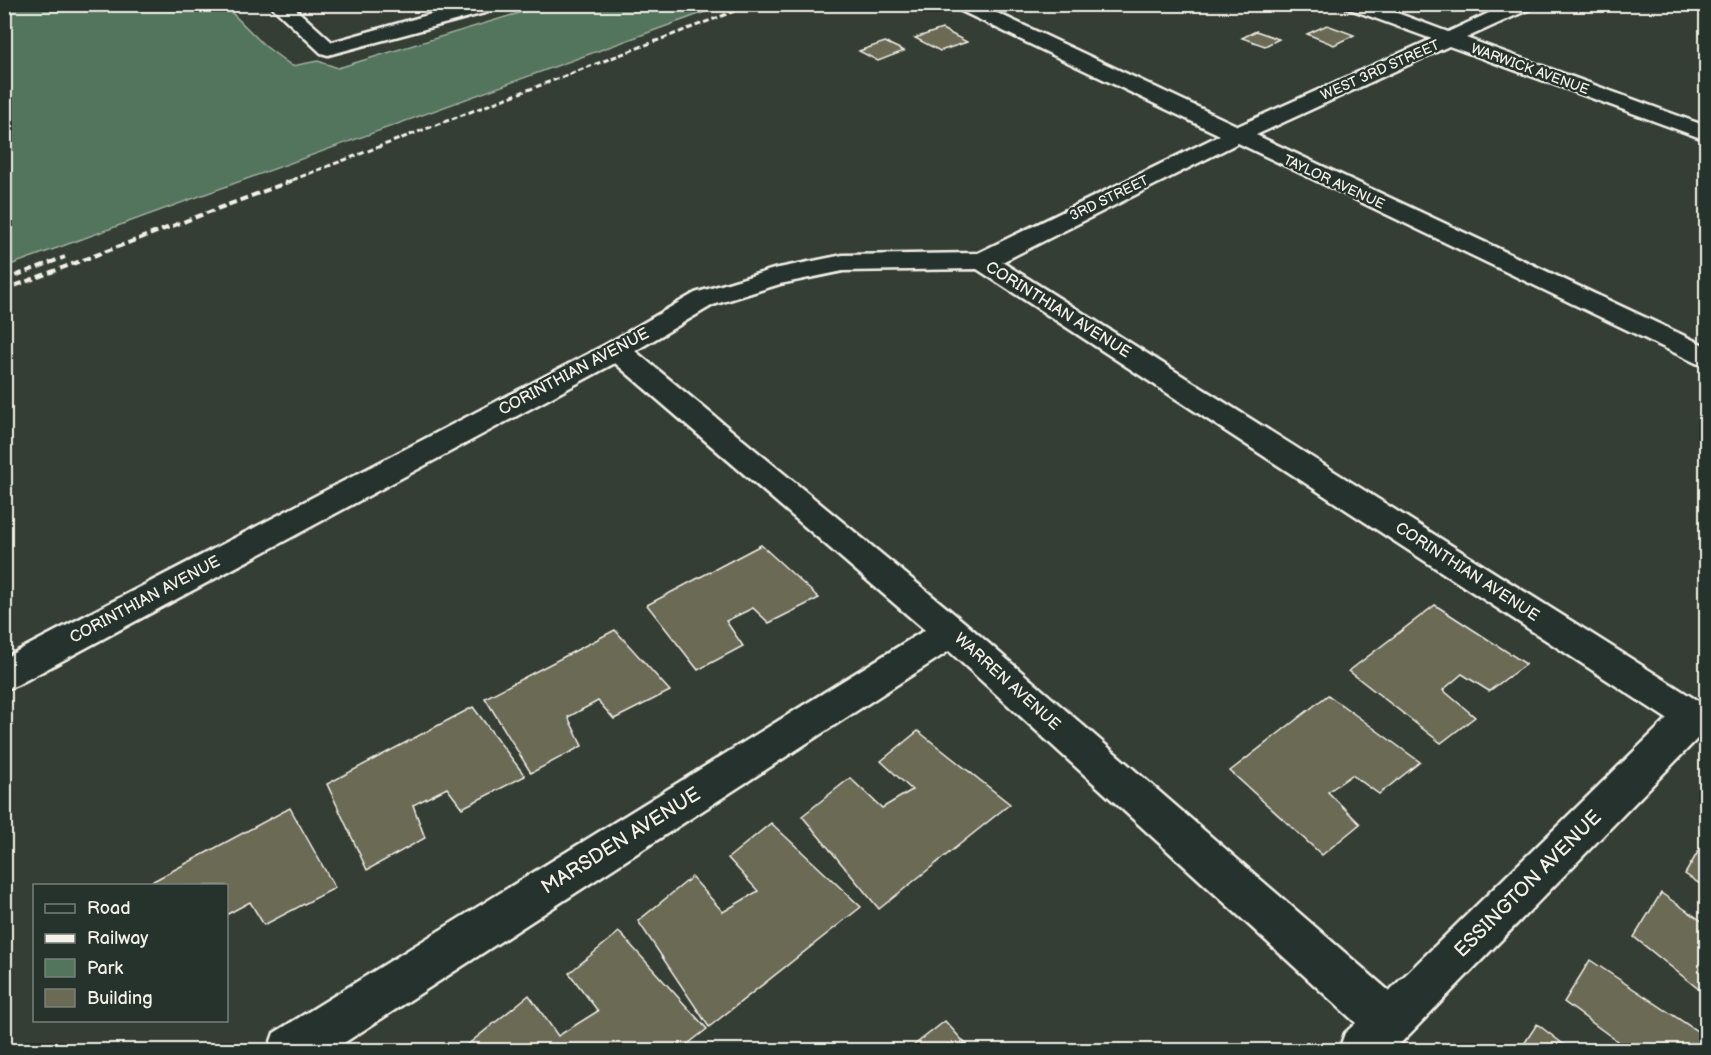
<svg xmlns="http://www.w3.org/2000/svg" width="1711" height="1055" font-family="'Balsamiq Sans',sans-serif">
  <rect width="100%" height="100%" fill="#343e35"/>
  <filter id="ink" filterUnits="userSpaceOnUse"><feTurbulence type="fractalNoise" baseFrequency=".0167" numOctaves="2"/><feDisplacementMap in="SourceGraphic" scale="12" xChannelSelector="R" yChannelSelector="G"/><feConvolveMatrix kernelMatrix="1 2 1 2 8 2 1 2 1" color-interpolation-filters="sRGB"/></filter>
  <g filter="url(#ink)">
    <path fill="#53745d" stroke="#a4b2a2" stroke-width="1.5" d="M 5,4 L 224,5 L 265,46 L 292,66 L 318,61 L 338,68 L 545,5 L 724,5 L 5,267 Z"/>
    <path fill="#6b6a55" stroke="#f4f1e8" stroke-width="1.5" d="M 1327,25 L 1354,35 L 1334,45 L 1307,34 Z
      M 942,29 L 967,42 L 940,51 L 915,38 Z
      M 1256,31 L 1279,39 L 1265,46 L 1242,38 Z
      M 885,42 L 904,51 L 878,61 L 859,51 Z
      M 761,545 L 819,598 L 769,623 L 753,608 L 726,621 L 743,646 L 698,670 L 647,605 Z
      M 1435,605 L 1526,664 L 1489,691 L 1462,674 L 1443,690 L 1475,717 L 1441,743 L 1349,671 Z
      M 615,630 L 670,691 L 614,719 L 598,701 L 568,717 L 582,746 L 531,773 L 485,698 Z
      M 1328,695 L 1420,762 L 1379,794 L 1352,775 L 1328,792 L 1360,824 L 1322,855 L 1230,771 Z
      M 473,707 L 525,776 L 462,808 L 447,788 L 413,805 L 425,838 L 367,870 L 327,784 Z
      M 918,731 L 1010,804 L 879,909 L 802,816 L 850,778 L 882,808 L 912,790 L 881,761 Z
      M 290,808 L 335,888 L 264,925 L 250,902 L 226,915 L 226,886 L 144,886 Z
      M 771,823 L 861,907 L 709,1027 L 638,921 L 692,877 L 723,912 L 758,891 L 728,858 Z
      M 1706,838 L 1706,888 L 1685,874 Z
      M 1661,893 L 1706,924 L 1706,995 L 1634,937 Z
      M 619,932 L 707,1029 L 680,1050 L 468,1050 L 466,1046 L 529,995 L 558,1036 L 598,1011 L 569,973 Z
      M 1590,960 L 1706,1037 L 1706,1050 L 1607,1050 L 1617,1041 L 1564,1002 Z
      M 945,1021 L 971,1050 L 908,1050 Z
      M 1537,1024 L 1571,1050 L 1520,1050 Z"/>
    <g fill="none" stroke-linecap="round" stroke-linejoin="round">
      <g stroke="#f4f1e8" stroke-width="5">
        <path id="minor" d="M 269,4 L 290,4 L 332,42 L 467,4 L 488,4 L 490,8 L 488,12 L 328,55 L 321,53 Z
          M 953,4 L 978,4 L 1238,126 L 1432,39 L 1347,8 L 1345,4 L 1373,4 L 1448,32 L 1508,4 L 1534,4 L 1532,8 L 1466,38 L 1706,126 L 1706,140 L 1449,46 L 1256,135 L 1706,346 L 1706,366 L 1696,363 L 1238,143 L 1002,262 L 1706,706 L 1706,741 L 1698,738 L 1394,1050 L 1339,1050 L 1345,1033 L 1356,1023 L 949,651 L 333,1050 L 268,1050 L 274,1033 L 925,630 L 615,363 L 17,685 L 4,690 L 4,658 L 607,344 L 695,293 L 774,269 L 843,255 L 978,253 L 1220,135 L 955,8 ZM 977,269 L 1667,719 L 1389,991 L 964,622 L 635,351 L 713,305 L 780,284 L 843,271 Z"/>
      </g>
      <use href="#minor" fill="#26332d" fill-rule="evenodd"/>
      <path stroke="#f4f1e8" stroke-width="3" stroke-dasharray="6 3" stroke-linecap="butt" d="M 292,180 L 753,4"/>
      <path stroke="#f4f1e8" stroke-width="4" stroke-dasharray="8 4" stroke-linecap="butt" d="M 4,280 L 65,257
        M 4,290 L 296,179"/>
    </g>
  </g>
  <g text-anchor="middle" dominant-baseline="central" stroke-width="5" stroke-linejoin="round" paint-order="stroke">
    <g font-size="14" fill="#f4f1e8" stroke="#26332d">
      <text transform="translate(1530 69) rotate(20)">WARWICK AVENUE</text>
      <text transform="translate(1380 70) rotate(-24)">WEST 3RD STREET</text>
      <text transform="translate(1334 182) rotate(25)">TAYLOR AVENUE</text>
      <text transform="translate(1109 198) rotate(-26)">3RD STREET</text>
    </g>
    <g font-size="16" fill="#f4f1e8" stroke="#26332d">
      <text transform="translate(1058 310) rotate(32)">CORINTHIAN AVENUE</text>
      <text transform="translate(574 372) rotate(-28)">CORINTHIAN AVENUE</text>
      <text transform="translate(1467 572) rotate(33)">CORINTHIAN AVENUE</text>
      <text transform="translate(145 600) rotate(-28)">CORINTHIAN AVENUE</text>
      <text transform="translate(1007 682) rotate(42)">WARREN AVENUE</text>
    </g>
    <g font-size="20" fill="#f4f1e8" stroke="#26332d">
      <text transform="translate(621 841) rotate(-32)">MARSDEN AVENUE</text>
      <text transform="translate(1528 884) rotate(-45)">ESSINGTON AVENUE</text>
    </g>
  </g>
  <rect width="1711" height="1055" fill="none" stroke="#26332d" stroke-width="24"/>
  <rect x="12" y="12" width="1687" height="1031" fill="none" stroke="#f4f1e8" stroke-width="2" filter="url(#ink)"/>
  <rect x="33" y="884" width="195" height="138" fill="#26332d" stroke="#787f78" stroke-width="1.5"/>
  <rect x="45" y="904" width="30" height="9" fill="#26332d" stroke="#787f78" stroke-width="1.5"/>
  <text x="87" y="914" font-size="18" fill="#f4f1e8">Road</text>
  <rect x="45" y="934" width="30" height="9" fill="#f4f1e8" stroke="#787f78" stroke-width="1.5"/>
  <text x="87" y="944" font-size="18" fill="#f4f1e8">Railway</text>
  <rect x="45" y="959" width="30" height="18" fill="#53745d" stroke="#787f78" stroke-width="1.5"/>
  <text x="87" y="974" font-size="18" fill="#f4f1e8">Park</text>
  <rect x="45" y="989" width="30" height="18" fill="#6b6a55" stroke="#787f78" stroke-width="1.5"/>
  <text x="87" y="1004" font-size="18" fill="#f4f1e8">Building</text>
</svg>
